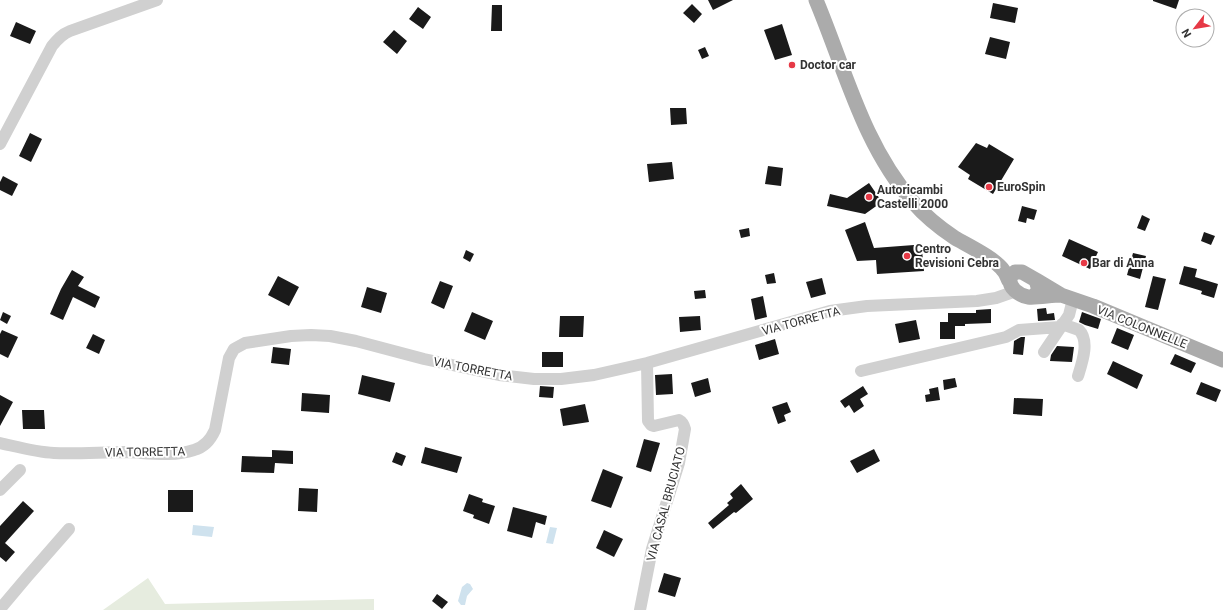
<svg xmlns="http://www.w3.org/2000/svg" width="1223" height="610" font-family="Roboto,sans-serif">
  <rect width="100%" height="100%" fill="#fff"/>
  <path fill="#e6ecdf" d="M 148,578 L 165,604 L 374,599 L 374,610 L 103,610 Z"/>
  <path fill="#cfe2ee" d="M 193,525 L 214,527 L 212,537 L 192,535 Z
    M 550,527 L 557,528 L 553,544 L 546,543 Z
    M 467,583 L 470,584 L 473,589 L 467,596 L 465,605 L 461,605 L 458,601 L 462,587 Z"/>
  <path fill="#1a1a1a" d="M 708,0 L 733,0 L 713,10 Z
    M 1153,0 L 1179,0 L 1176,9 L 1153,1 Z
    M 993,3 L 1018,8 L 1015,23 L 990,18 Z
    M 692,4 L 702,14 L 694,23 L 683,13 Z
    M 492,5 L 502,5 L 502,31 L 491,31 Z
    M 418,7 L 431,17 L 423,29 L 409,19 Z
    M 16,22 L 36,31 L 30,44 L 10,36 Z
    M 782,24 L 792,55 L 775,60 L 764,30 Z
    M 394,30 L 407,41 L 397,54 L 383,42 Z
    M 990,37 L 1010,42 L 1006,59 L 985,54 Z
    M 705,47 L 709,56 L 702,59 L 698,50 Z
    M 670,108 L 686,108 L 687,124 L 671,125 Z
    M 30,133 L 42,139 L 31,162 L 19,156 Z
    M 976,143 L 987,148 L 989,144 L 1014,159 L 993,194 L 968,179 L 970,175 L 958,167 Z
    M 672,162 L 674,179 L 649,182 L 647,164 Z
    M 768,166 L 783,168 L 781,186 L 765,184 Z
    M 3,176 L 18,184 L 12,196 L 0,190 L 0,182 Z
    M 869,183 L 882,202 L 865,214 L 827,206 L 830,194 L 847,198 Z
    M 1022,206 L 1037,210 L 1034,220 L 1027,218 L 1026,223 L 1018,221 Z
    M 1142,215 L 1150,219 L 1145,231 L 1137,228 Z
    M 865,222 L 874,248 L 914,245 L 914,251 L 922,250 L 924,271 L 877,274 L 876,260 L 857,261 L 845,230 Z
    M 749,228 L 750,236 L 741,238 L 739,230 Z
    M 1204,232 L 1215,236 L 1211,245 L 1201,241 Z
    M 1069,239 L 1098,252 L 1090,269 L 1062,256 Z
    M 466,250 L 474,254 L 470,262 L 463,258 Z
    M 1133,253 L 1146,256 L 1140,279 L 1127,275 Z
    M 1184,266 L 1197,269 L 1195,277 L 1218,284 L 1214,298 L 1201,294 L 1202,291 L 1179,284 Z
    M 72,270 L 84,277 L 78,286 L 100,297 L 95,308 L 73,297 L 63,320 L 50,314 L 61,289 Z
    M 774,273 L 776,283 L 767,284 L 765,275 Z
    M 278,276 L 299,287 L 289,306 L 268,295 Z
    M 1153,276 L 1166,279 L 1158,310 L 1145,307 Z
    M 822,278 L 826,294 L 811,298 L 806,282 Z
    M 440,281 L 453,286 L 444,309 L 431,303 Z
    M 367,287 L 387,293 L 381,313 L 361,307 Z
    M 705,290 L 706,298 L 695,299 L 694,291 Z
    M 763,296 L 767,317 L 755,320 L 751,299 Z
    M 1046,308 L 1047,314 L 1054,313 L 1055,320 L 1038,321 L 1037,309 Z
    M 991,309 L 991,323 L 965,324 L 965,326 L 955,326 L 955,339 L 940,339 L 940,322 L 948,322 L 948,313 L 976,313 L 976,310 Z
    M 3,312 L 11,316 L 7,324 L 0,320 Z
    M 472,312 L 493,321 L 485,340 L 464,331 Z
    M 1082,312 L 1101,319 L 1098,329 L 1085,325 L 1079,322 Z
    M 560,316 L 584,316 L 583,337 L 559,337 Z
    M 700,316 L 701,330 L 680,332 L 679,317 Z
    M 916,320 L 920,339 L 899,343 L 895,324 Z
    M 1117,328 L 1134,335 L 1128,350 L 1111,343 Z
    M 2,330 L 18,337 L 8,358 L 0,354 L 0,334 Z
    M 93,334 L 105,340 L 99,354 L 86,348 Z
    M 1021,337 L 1025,337 L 1023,355 L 1013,354 L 1014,341 Z
    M 775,339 L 779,354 L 759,360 L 755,345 Z
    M 1057,346 L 1074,347 L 1072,362 L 1050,361 L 1051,355 Z
    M 273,347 L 291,349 L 289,365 L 271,363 Z
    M 542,352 L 563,352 L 563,367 L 542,367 Z
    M 1175,354 L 1196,363 L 1191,373 L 1170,364 Z
    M 1113,361 L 1143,375 L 1137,389 L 1107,374 Z
    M 672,374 L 673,394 L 656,395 L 655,375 Z
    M 362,375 L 395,383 L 390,402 L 358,394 Z
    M 708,378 L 711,392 L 695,397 L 691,383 Z
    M 955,378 L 957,387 L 944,390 L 943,380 Z
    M 1201,382 L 1221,390 L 1216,402 L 1196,394 Z
    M 540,386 L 554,387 L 553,398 L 539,397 Z
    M 863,386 L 868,394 L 860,399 L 864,406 L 854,413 L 849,405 L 845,408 L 840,401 Z
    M 938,387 L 940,400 L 926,402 L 925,395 L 930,394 L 929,389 Z
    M 302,393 L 330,395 L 329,413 L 301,411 Z
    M 0,395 L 13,402 L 0,426 Z
    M 1014,398 L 1043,399 L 1042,416 L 1013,414 Z
    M 787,402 L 791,412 L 784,415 L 786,421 L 778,424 L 772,407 Z
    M 585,404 L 589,422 L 563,426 L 560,409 Z
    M 22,410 L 44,410 L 45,429 L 23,429 Z
    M 644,439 L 660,443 L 651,472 L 636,467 Z
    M 425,447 L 462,457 L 457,473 L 421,463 Z
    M 874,449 L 880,461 L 857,473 L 850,461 Z
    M 272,450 L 293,451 L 293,464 L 275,463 L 274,473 L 241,472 L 242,456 L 272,457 Z
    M 396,452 L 406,456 L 402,466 L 392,462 Z
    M 603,469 L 623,477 L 611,508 L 591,501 Z
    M 741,484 L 753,499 L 736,513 L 734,512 L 713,529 L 708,523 L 729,505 L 727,503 L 733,498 L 730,494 Z
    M 299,488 L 318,489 L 317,512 L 298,511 Z
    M 168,490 L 193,490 L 193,512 L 168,512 Z
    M 469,494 L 483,499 L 482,502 L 495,506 L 489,524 L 473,518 L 474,515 L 463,511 Z
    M 23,501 L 34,511 L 5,543 L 15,552 L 6,562 L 0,557 L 0,526 Z
    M 513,507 L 547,516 L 545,525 L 536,522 L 532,538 L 507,531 Z
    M 604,530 L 623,539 L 614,557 L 596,548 Z
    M 664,573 L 681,578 L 675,597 L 658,592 Z
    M 437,594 L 448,602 L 442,609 L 432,601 Z"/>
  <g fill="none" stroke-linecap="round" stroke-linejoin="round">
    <path stroke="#d0d0d0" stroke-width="12" d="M 0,144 L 52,46 C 57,40 62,34 70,31 L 157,0
      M 1062,324 L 1079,330 C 1090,341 1082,363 1078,376
      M 1044,352 L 1069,315 L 1073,299
      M 861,371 L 1006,337 L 1019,330 L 1060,327
      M 0,443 C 18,447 36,452 54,453 C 78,454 103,452 127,452 C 149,453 173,457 194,450 C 205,447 211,439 215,430 L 229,358 L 234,349 L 245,343 L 291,336 L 311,335 L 330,336 L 356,341 L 424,359 L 499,375 L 534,379 L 561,379 L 594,375 L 647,363 L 830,311 L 867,306 L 977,301 L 996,298 L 1016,291
      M 0,490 L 20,470
      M 0,609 L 27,577 L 69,529
      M 640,610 L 652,549 L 679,463 L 685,429 C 684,425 683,422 679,420 L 654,426 L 651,425 L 648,421 L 647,363"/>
    <path stroke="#ababab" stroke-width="15" d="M 816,0 C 845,69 863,145 913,202 C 925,216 940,228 955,238 C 969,246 994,258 1003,270 C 1006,273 1007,277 1009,281
      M 1036,280 L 1061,295 L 1093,306 L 1223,360
      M 1029,297 L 1034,296 L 1039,290 L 1036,280 L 1022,272 L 1015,272 L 1010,277 C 1008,288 1019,295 1028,297 C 1037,298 1051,295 1061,295"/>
  </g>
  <g fill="#e63946" stroke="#fff" stroke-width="1.5">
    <circle cx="792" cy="65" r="4"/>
    <circle cx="989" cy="187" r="4"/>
    <circle cx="869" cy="197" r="4"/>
    <circle cx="907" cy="256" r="4"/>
    <circle cx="1084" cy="263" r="4"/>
  </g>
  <g text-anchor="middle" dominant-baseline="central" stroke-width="4" stroke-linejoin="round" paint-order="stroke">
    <g font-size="12" font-weight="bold" fill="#333" stroke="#fff" text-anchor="start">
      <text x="800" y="65">Doctor car</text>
      <text x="997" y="187">EuroSpin</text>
      <text x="877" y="190">Autoricambi<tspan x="877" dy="14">Castelli 2000</tspan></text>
      <text x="915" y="249">Centro<tspan x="915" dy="14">Revisioni Cebra</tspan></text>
      <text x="1092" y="263">Bar di Anna</text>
    </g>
    <g font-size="12" fill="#333" stroke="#fff">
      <text transform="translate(801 321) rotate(-15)">VIA TORRETTA</text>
      <text transform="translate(1142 327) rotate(22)">VIA COLONNELLE</text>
      <text transform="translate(473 369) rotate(11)">VIA TORRETTA</text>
      <text transform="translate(145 452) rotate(-1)">VIA TORRETTA</text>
      <text transform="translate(666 504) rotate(-75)">VIA CASAL BRUCIATO</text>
    </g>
  </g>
  <g transform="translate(1195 28) rotate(239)"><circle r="19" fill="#ffffff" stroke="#adadad"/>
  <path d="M0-3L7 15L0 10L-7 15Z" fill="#e63946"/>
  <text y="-6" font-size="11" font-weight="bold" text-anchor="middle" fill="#333333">N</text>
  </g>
</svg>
